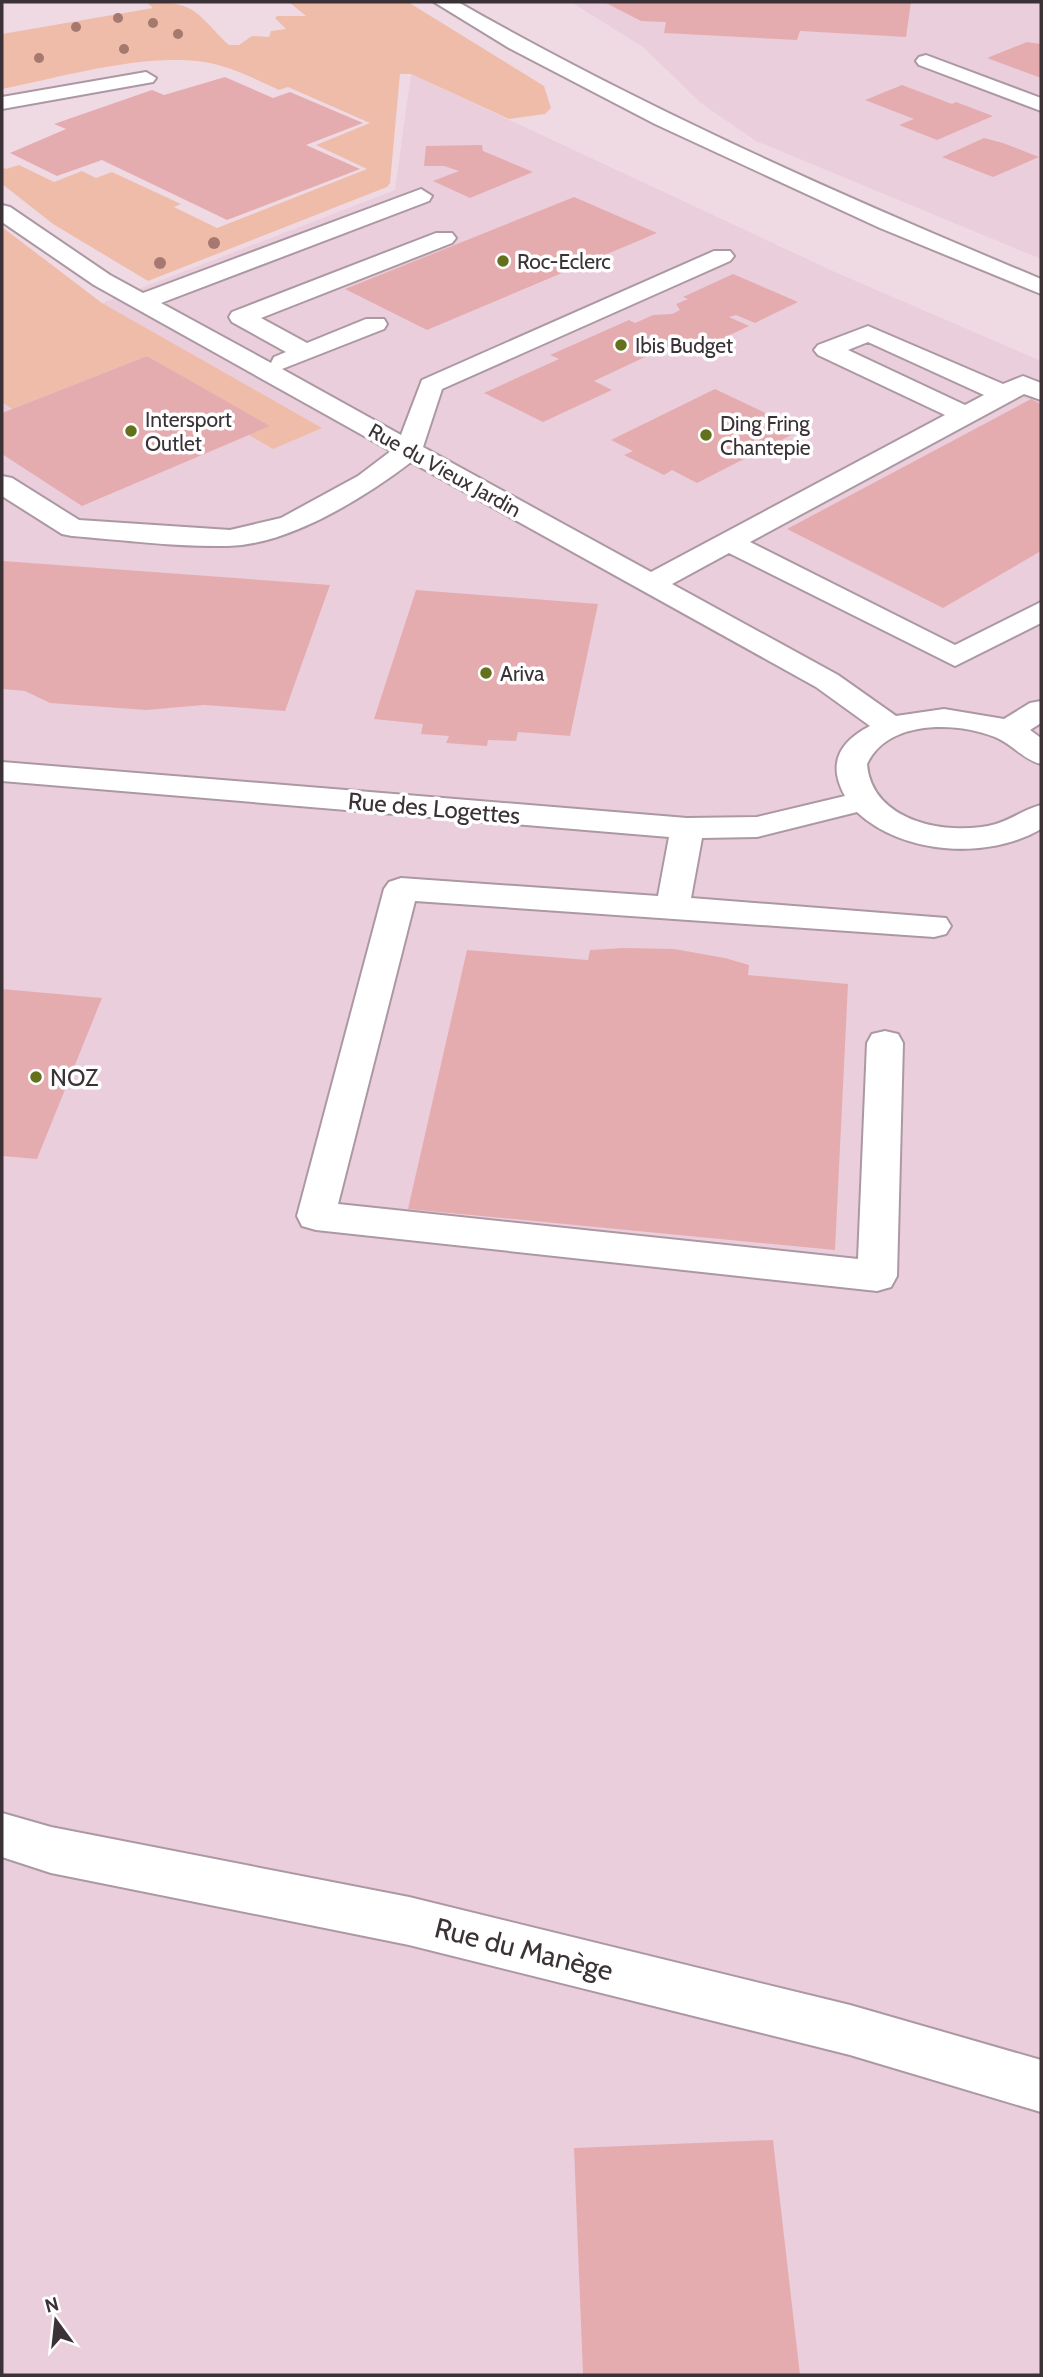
<svg xmlns="http://www.w3.org/2000/svg" width="1043" height="2377" font-family="Cabin,sans-serif">
  <rect width="100%" height="100%" fill="#efdae4"/>
  <path fill="#ebcedc" d="M 571,2 L 1041,2 L 1041,259 L 756,141 L 702,104 L 643,47 Z
    M 411,74 L 835,272 L 1041,361 L 1041,2375 L 2,2375 L 2,331 L 102,303 L 395,190 Z"/>
  <path fill="#f0bcaa" d="M 146,2 C 197,2 194,11 229,45 L 239,45 L 252,36 L 269,37 L 271,31 L 286,29 L 275,18 L 277,16 L 306,16 L 289,2 L 408,2 L 544,86 L 551,108 L 545,114 L 509,119 L 411,74 L 400,74 L 390,183 L 387,187 L 148,281 L 53,224 L 2,184 L 2,167 L 6,169 L 19,165 L 54,182 L 82,171 L 96,178 L 112,172 L 181,204 L 174,207 L 217,228 L 367,169 L 316,145 L 370,123 L 288,87 L 279,90 C 255,79 230,66 204,62 C 143,53 62,77 2,89 L 2,34 L 153,8 Z
    M 2,227 L 102,303 L 322,428 L 273,449 L 249,435 L 269,426 L 147,356 L 12,409 L 2,402 Z"/>
  <path fill="#e5acb0" d="M 604,2 L 911,2 L 906,37 L 800,31 L 797,40 L 664,33 L 666,22 L 641,21 Z
    M 1027,42 L 1041,44 L 1041,78 L 987,58 Z
    M 225,77 L 273,98 L 290,92 L 363,123 L 306,145 L 360,169 L 227,220 L 102,160 L 57,176 L 10,153 L 66,129 L 54,124 L 152,90 L 164,95 Z
    M 902,85 L 952,104 L 956,102 L 993,116 L 937,140 L 899,125 L 914,119 L 865,100 Z
    M 984,138 L 1003,143 L 1039,157 L 993,177 L 942,157 Z
    M 482,145 L 483,151 L 533,172 L 470,198 L 433,181 L 459,171 L 444,166 L 424,166 L 426,146 Z
    M 574,197 L 657,233 L 427,330 L 345,289 Z
    M 733,274 L 798,302 L 755,323 L 736,315 L 729,317 L 749,326 L 698,350 L 679,341 L 594,381 L 612,390 L 543,422 L 484,393 L 559,359 L 550,355 L 629,320 L 635,323 L 653,315 L 672,314 L 680,310 L 676,304 L 688,299 L 683,297 Z
    M 147,356 L 270,426 L 82,506 L 2,454 L 2,413 Z
    M 715,389 L 801,430 L 697,483 L 672,470 L 664,475 L 624,455 L 633,451 L 611,440 Z
    M 1031,399 L 1041,404 L 1041,551 L 943,608 L 787,529 Z
    M 3,561 L 330,585 L 285,711 L 204,705 L 146,710 L 50,703 L 25,691 L 2,689 Z
    M 416,590 L 598,604 L 570,736 L 518,732 L 516,741 L 488,740 L 487,746 L 446,743 L 449,736 L 421,734 L 423,724 L 374,719 Z
    M 624,948 L 674,949 L 725,958 L 749,965 L 748,975 L 848,984 L 835,1250 L 408,1209 L 467,950 L 588,960 L 590,950 Z
    M 2,989 L 102,998 L 37,1159 L 2,1156 Z
    M 773,2140 L 800,2375 L 583,2375 L 574,2148 Z"/>
  <g fill="none" stroke-linecap="round" stroke-linejoin="round">
    <g stroke="#ac98a2" stroke-width="4">
      <path id="minor" d="M 926,55 L 1041,98 L 1041,111 L 919,65 L 916,61 L 919,57 Z
        M 146,72 L 156,78 L 153,82 L 2,109 L 2,97 Z
        M 421,189 L 432,196 L 429,201 L 161,303 L 271,363 L 274,357 L 286,352 L 232,322 L 229,317 L 232,312 L 436,233 L 452,233 L 456,238 L 452,243 L 261,318 L 307,343 L 366,319 L 384,319 L 387,324 L 384,329 L 282,369 L 401,435 L 422,380 L 714,251 L 730,251 L 734,256 L 730,261 L 442,389 L 423,447 L 651,572 L 945,415 L 818,355 L 814,350 L 818,345 L 868,326 L 1003,384 L 1023,376 L 1041,383 L 1041,400 L 1024,394 L 750,542 L 955,645 L 1041,602 L 1041,623 L 955,666 L 729,553 L 672,584 L 838,675 L 896,716 L 944,709 L 1004,719 L 1030,703 L 1041,701 L 1041,723 L 1030,730 L 1041,738 L 1041,764 C 1024,760 1012,744 995,737 C 956,721 887,720 867,764 C 871,822 949,837 996,824 C 1012,819 1025,809 1041,805 L 1041,829 C 988,860 903,855 857,812 L 757,837 L 702,838 L 691,898 L 946,918 L 951,926 L 946,934 L 934,937 L 415,901 L 338,1204 L 858,1259 L 867,1043 L 872,1034 L 885,1031 L 898,1034 L 903,1043 L 897,1276 L 891,1287 L 877,1291 L 316,1230 L 302,1226 L 297,1216 L 384,889 L 389,882 L 401,878 L 658,896 L 669,837 L 2,781 L 2,762 L 687,818 L 757,817 L 845,796 C 827,764 839,742 870,726 L 816,687 L 411,462 C 364,498 288,545 228,546 C 176,547 123,540 72,536 L 62,534 L 2,496 L 2,476 L 12,478 L 79,520 L 230,530 L 281,518 L 358,476 L 391,451 L 94,285 L 2,222 L 2,205 L 10,207 L 110,275 L 143,293 ZM 868,342 L 984,395 L 965,405 L 848,350 Z
        M 2,1813 L 51,1827 L 409,1897 L 850,2005 L 1041,2060 L 1041,2112 L 850,2055 L 409,1945 L 51,1873 L 2,1857 Z"/>
    </g>
    <g stroke="#ac98a2" stroke-width="4">
      <path id="major" d="M 434,2 L 458,2 C 645,109 842,196 1041,279 L 1041,294 L 880,228 L 655,124 L 509,48 Z"/>
    </g>
    <use href="#minor" fill="#fff" fill-rule="evenodd"/>
    <use href="#major" fill="#fff" fill-rule="evenodd"/>
  </g>
  <g fill="#a57970">
    <circle cx="118" cy="18" r="5"/>
    <circle cx="153" cy="23" r="5"/>
    <circle cx="76" cy="27" r="5"/>
    <circle cx="178" cy="34" r="5"/>
    <circle cx="124" cy="49" r="5"/>
    <circle cx="39" cy="58" r="5"/>
    <circle cx="214" cy="243" r="6"/>
    <circle cx="160" cy="263" r="6"/>
  </g>
  <g fill="#63711c" stroke="#fff" stroke-width="2.5">
    <circle cx="503" cy="261" r="7"/>
    <circle cx="621" cy="345" r="7"/>
    <circle cx="131" cy="431" r="7"/>
    <circle cx="706" cy="435" r="7"/>
    <circle cx="486" cy="673" r="7"/>
    <circle cx="36" cy="1077" r="7"/>
  </g>
  <g text-anchor="middle" dominant-baseline="central" stroke-width="7" stroke-linejoin="round" paint-order="stroke">
    <g font-size="21" fill="#3a3236" stroke="#fff" text-anchor="start">
      <text x="517" y="261">Roc-Eclerc</text>
      <text x="635" y="345">Ibis Budget</text>
      <text x="145" y="419">Intersport<tspan x="145" dy="24">Outlet</tspan></text>
      <text x="720" y="423">Ding Fring<tspan x="720" dy="24">Chantepie</tspan></text>
      <text x="500" y="673">Ariva</text>
    </g>
    <g font-size="21" fill="#3a3236" stroke="#fff">
      <text transform="translate(445 470) rotate(29)">Rue du Vieux Jardin</text>
    </g>
    <g font-size="24" fill="#3a3236" stroke="#fff">
      <text transform="translate(434 808) rotate(5)">Rue des Logettes</text>
    </g>
    <g font-size="24" fill="#3a3236" stroke="#fff" text-anchor="start">
      <text x="50" y="1077">NOZ</text>
    </g>
    <g font-size="28" fill="#3a3236" stroke="#fff">
      <text transform="translate(524 1949) rotate(14)">Rue du Manège</text>
    </g>
  </g>
  <rect width="1043" height="2377" fill="none" stroke="#3a3236" stroke-width="7"/>
  <g transform="translate(56 2321) rotate(345)" stroke="#ffffff" stroke-width="5" paint-order="stroke">
  <path d="M0-5L12 26L0 18L-12 26Z" fill="#3a3236"/>
  <text y="-10" font-size="19" font-weight="bold" text-anchor="middle" fill="#3a3236">N</text>
  </g>
</svg>
